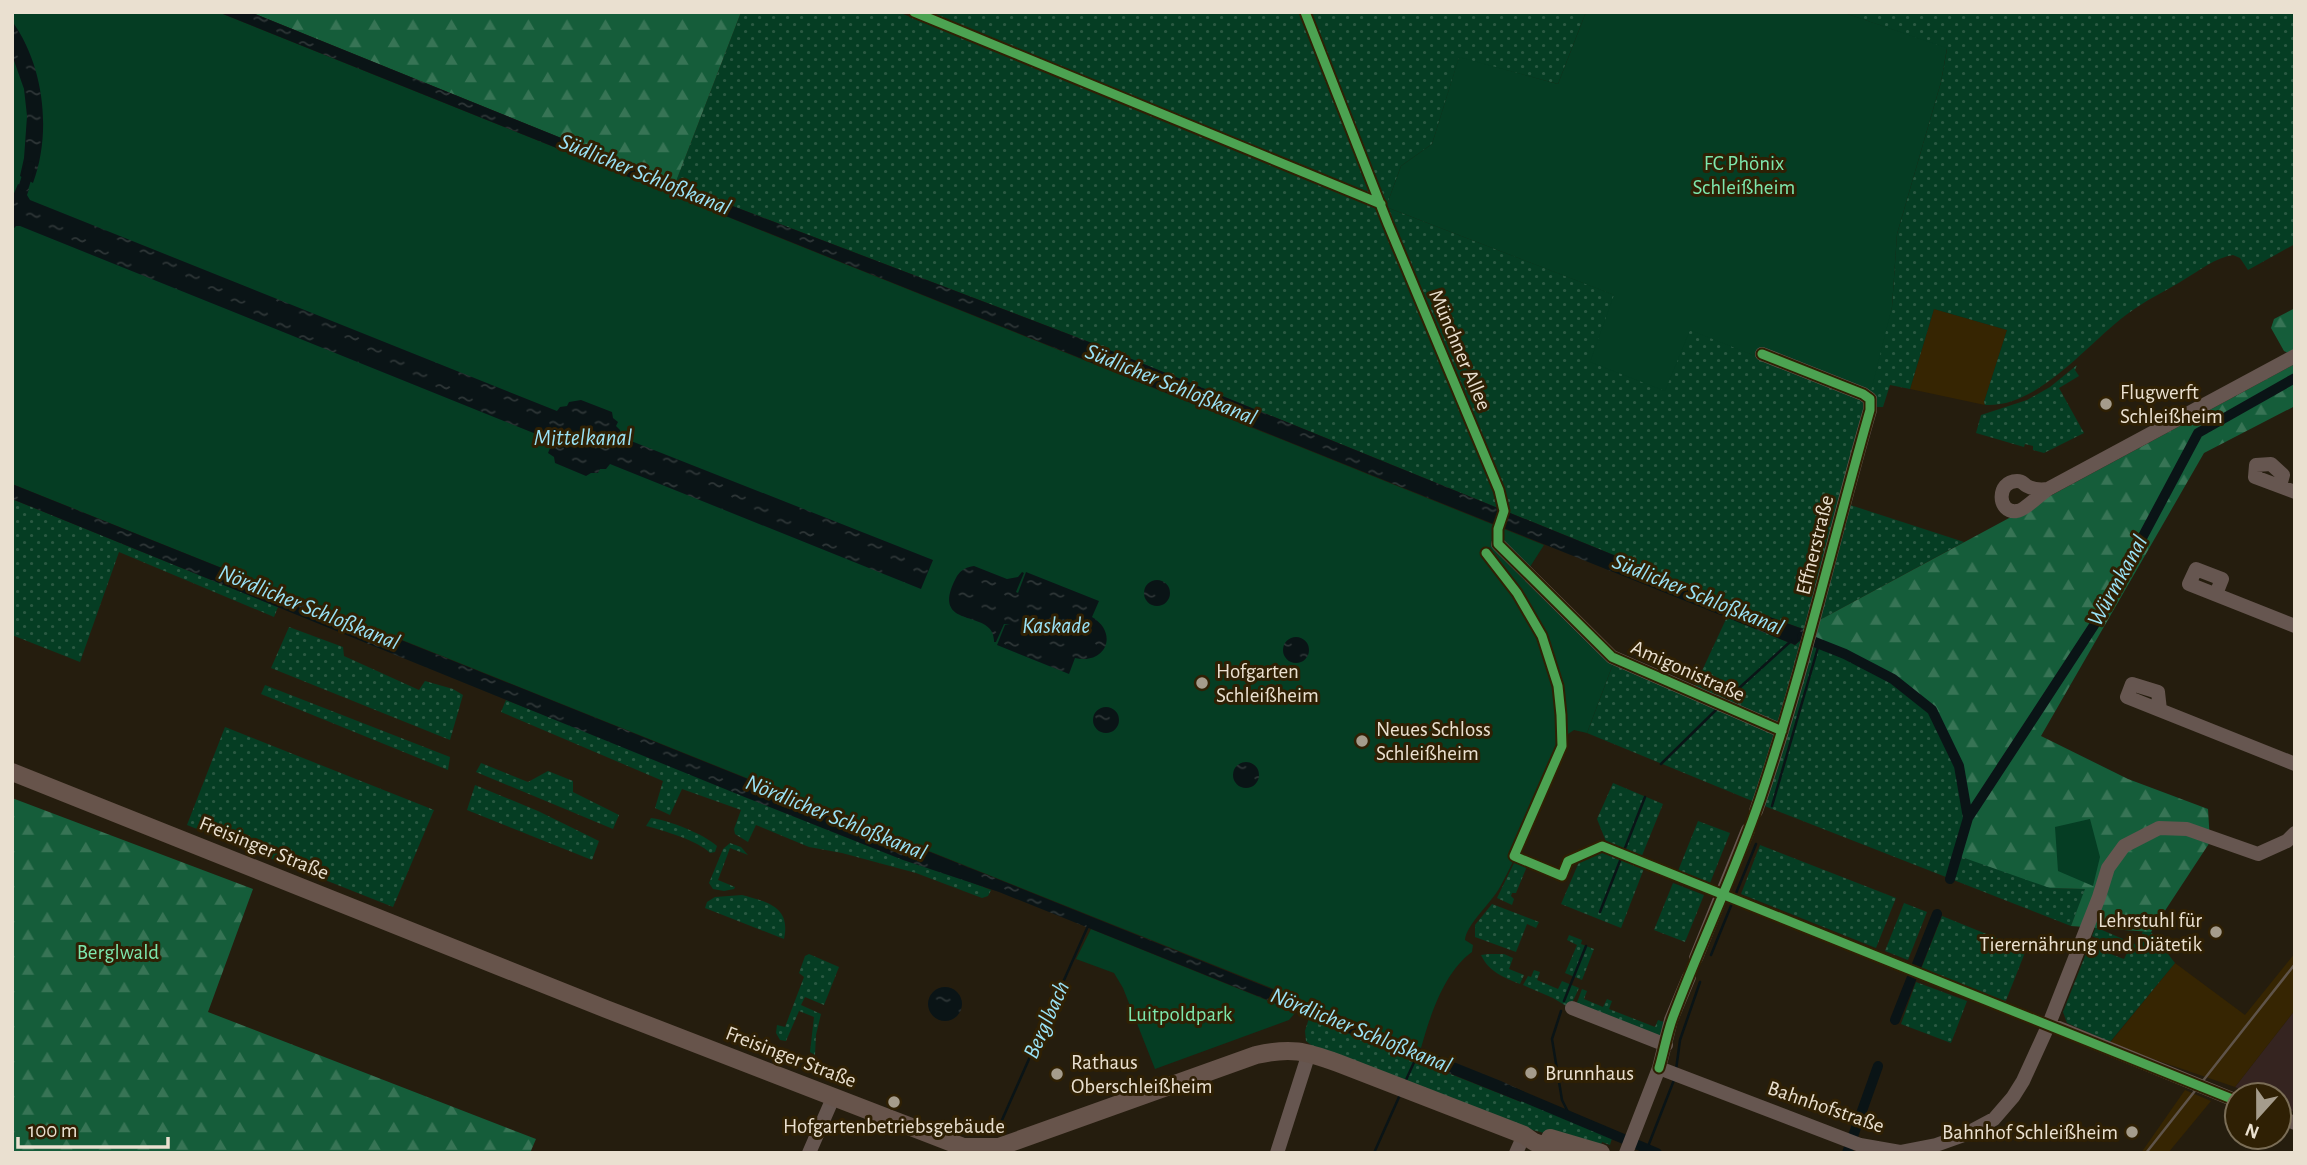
<svg xmlns="http://www.w3.org/2000/svg" width="2307" height="1165" font-family="'Alegreya Sans',sans-serif">
  <defs>
    <pattern id="grass-dots" width="8" height="8" patternUnits="userSpaceOnUse" patternTransform="scale(1.75)"><rect width="8" height="8" fill="#053d23"/><path d="M2 2h.1M6 6h.1" fill="none" stroke="#2a5942" stroke-width="1.8" stroke-linecap="round"/></pattern>
    <pattern id="forest-firs" width="22" height="20" patternUnits="userSpaceOnUse" patternTransform="scale(1.75)"><rect width="22" height="20" fill="#155d3a"/><path d="M5 1l3.5 6h-7zM16 11l3.5 6h-7z" fill="#377455"/></pattern>
    <pattern id="water-ripples" width="26" height="14" patternUnits="userSpaceOnUse" patternTransform="scale(1.75)"><rect width="26" height="14" fill="#0a1416"/><path d="M2 4q2-2 4 0t4 0M15 11q2-2 4 0t4 0" fill="none" stroke="#2e3637"/></pattern>
  </defs>
  <rect width="100%" height="100%" fill="#251d0e"/>
  <path fill="#352420" d="M 2295,1010 L 2295,1112 L 2279,1106 L 2279,1095 L 2253,1095 L 2235,1087 Z"/>
  <path fill="#362502" d="M 1934,309 L 2007,330 L 1984,402 L 1985,405 L 1910,389 Z
    M 2295,953 L 2295,1010 L 2235,1087 L 2109,1044 L 2175,963 L 2245,1015 Z
    M 2185,1090 L 2211,1101 L 2168,1153 L 2141,1153 Z"/>
  <path fill="url(#grass-dots)" d="M 741,12 L 898,12 L 1310,178 L 1312,170 L 921,12 L 1586,12 L 1558,84 L 1459,58 L 1432,144 L 1401,166 L 1386,207 L 1615,295 L 1591,361 L 1690,329 L 1862,399 L 1892,307 L 1897,234 L 1941,82 L 1947,49 L 1842,12 L 2295,12 L 2295,244 L 2248,270 L 2240,258 L 2233,255 C 2215,258 2200,270 2185,279 C 2166,291 2144,301 2126,315 C 2086,345 2038,408 1985,405 L 1984,402 L 2007,330 L 1934,309 L 1910,389 L 1890,385 L 1883,407 L 1867,407 L 1841,502 L 1964,542 L 1803,629 L 1734,604 L 1097,345 L 675,184 Z
    M 2077,365 L 2075,370 L 2079,376 L 2059,388 L 2084,433 L 2044,453 L 2033,450 L 2033,446 L 2025,444 L 2024,447 L 1976,433 L 1981,415 L 2027,400 L 2050,387 Z
    M 12,499 L 278,607 L 274,617 L 119,552 L 80,662 L 12,635 Z
    M 1727,617 L 1795,645 L 1803,638 L 1845,654 L 1893,679 L 1932,710 L 1959,766 L 1968,818 L 2050,888 L 2086,889 L 2071,926 L 1762,805 L 1587,733 L 1616,656 L 1694,688 Z
    M 289,627 L 343,647 L 344,656 L 419,690 L 425,681 L 453,689 L 463,695 L 450,740 L 271,668 Z
    M 265,685 L 450,757 L 448,770 L 261,694 Z
    M 506,700 L 991,890 L 988,896 L 982,898 L 916,873 L 842,853 L 809,847 L 756,825 L 748,842 L 735,834 L 734,829 L 741,810 L 682,789 L 670,815 L 655,808 L 663,781 L 501,712 Z
    M 225,727 L 434,810 L 393,907 L 187,825 Z
    M 481,763 L 528,782 L 548,771 L 573,781 L 573,792 L 619,815 L 613,829 L 476,772 Z
    M 1613,783 L 1663,804 L 1641,858 L 1607,844 L 1597,819 Z
    M 475,785 L 538,811 L 599,841 L 592,860 L 467,810 Z
    M 651,818 C 668,820 704,834 717,846 L 715,852 L 710,853 C 699,841 662,830 646,826 Z
    M 1698,821 L 1730,833 L 1710,883 L 1678,871 Z
    M 730,843 L 741,847 L 748,855 L 730,848 L 718,880 L 735,887 L 734,889 L 724,891 L 713,889 L 709,883 L 723,849 Z
    M 1760,845 L 1896,898 L 1876,948 L 1741,894 Z
    M 1603,850 L 1645,866 L 1621,928 L 1561,904 L 1579,862 Z
    M 1515,861 L 1528,864 L 1516,893 L 1512,893 L 1511,896 L 1514,899 L 1512,905 L 1497,898 Z
    M 1673,883 L 1704,895 L 1685,942 L 1654,930 Z
    M 742,895 C 768,902 791,907 784,939 L 705,908 L 707,902 L 715,897 Z
    M 2106,902 L 2112,905 L 2102,930 L 2137,945 L 2143,931 L 2151,932 L 2175,963 L 2110,1042 L 2067,1023 L 2063,1012 L 2089,946 L 2124,959 L 2127,953 L 2092,936 Z
    M 1904,903 L 1927,912 L 1908,960 L 1885,951 Z
    M 1492,904 L 1539,922 L 1536,928 L 1527,924 L 1516,952 L 1475,937 L 1475,925 Z
    M 1942,916 L 2026,950 L 2005,1003 L 1921,969 Z
    M 1569,935 L 1582,940 L 1581,944 L 1594,949 L 1582,980 L 1565,973 L 1577,945 L 1567,940 Z
    M 809,954 L 839,967 L 824,1005 L 805,997 L 801,1005 L 821,1014 L 816,1035 L 815,1055 L 810,1052 L 814,1017 L 799,1011 L 786,1041 L 780,1040 L 776,1033 L 777,1025 L 785,1027 L 804,977 L 799,973 L 805,956 Z
    M 1488,954 L 1504,954 L 1513,958 L 1509,969 L 1524,975 L 1520,984 C 1503,977 1489,972 1481,955 Z
    M 1534,970 L 1540,972 L 1537,980 L 1558,989 L 1562,981 L 1579,988 L 1572,1003 L 1568,1007 L 1553,998 L 1523,985 L 1528,976 L 1531,977 Z
    M 1916,982 L 1967,1001 L 1951,1043 L 1901,1024 Z
    M 1582,989 L 1587,991 L 1584,999 L 1603,1007 L 1607,999 L 1612,1001 L 1609,1009 L 1655,1027 L 1658,1020 L 1664,1022 L 1660,1038 L 1576,1005 Z
    M 1309,1018 L 1521,1102 L 1523,1097 L 1613,1135 L 1610,1145 L 1602,1142 L 1600,1148 L 1529,1129 L 1315,1048 L 1306,1041 L 1305,1031 Z"/>
  <path fill="url(#forest-firs)" d="M 250,12 L 741,12 L 675,184 Z
    M 2295,308 L 2295,350 L 2288,353 L 2284,351 L 2271,328 L 2274,319 Z
    M 2295,364 L 2295,406 L 2204,453 L 2041,736 L 2128,779 L 2208,809 L 2210,842 L 2151,932 L 2071,926 L 2085,889 L 2050,888 L 1956,855 L 1968,818 L 1959,766 L 1932,710 L 1893,679 L 1845,654 L 1803,638 L 1803,629 Z
    M 12,798 L 253,889 L 208,1012 L 536,1139 L 530,1153 L 12,1153 Z"/>
  <path fill="#053d23" d="M 12,12 L 218,12 L 1544,545 L 1528,570 L 1616,656 L 1587,733 L 1574,730 L 1565,736 C 1545,785 1526,840 1500,887 C 1492,902 1466,925 1465,940 L 1473,945 L 1472,952 C 1444,972 1430,1016 1421,1048 L 12,484 Z
    M 1586,12 L 1842,12 L 1947,48 L 1941,82 L 1897,234 L 1892,307 L 1867,407 L 1862,399 L 1690,330 L 1665,391 L 1590,362 L 1614,295 L 1386,207 L 1401,166 L 1432,144 L 1459,57 L 1558,84 Z
    M 2090,819 L 2100,857 L 2093,886 L 2058,871 L 2055,827 Z
    M 1091,929 L 1296,1012 L 1289,1020 L 1155,1069 L 1123,988 L 1114,973 L 1076,959 Z"/>
  <path fill="url(#water-ripples)" d="M 218,12 L 250,12 L 675,184 L 1097,345 L 1734,604 L 1803,629 L 1803,638 L 1795,645 Z
    M 12,21 C 44,65 52,132 33,183 L 20,176 L 24,158 L 27,116 L 24,89 L 12,55 Z
    M 18,184 L 29,189 L 27,195 L 30,200 L 557,411 L 560,407 L 567,406 L 569,402 L 581,400 L 612,412 L 613,418 L 618,422 L 616,426 L 620,430 L 621,437 L 933,560 L 921,589 L 610,464 L 606,469 L 600,469 L 598,473 L 591,473 L 586,476 L 555,463 L 554,457 L 548,453 L 550,448 L 546,444 L 546,438 L 20,226 L 16,226 L 12,231 L 12,198 Z
    M 12,484 L 1501,1081 L 1525,1092 L 1521,1102 L 999,892 L 903,860 L 747,798 L 12,499 Z
    M 974,566 L 1007,579 L 1018,577 L 1022,572 L 1024,573 L 1016,592 L 1018,593 L 1026,572 L 1099,601 L 1092,617 C 1119,633 1106,665 1075,658 L 1069,674 L 997,645 L 1005,625 L 1010,625 L 1004,624 L 996,642 L 994,642 C 996,606 926,633 957,576 C 961,570 966,567 974,566 Z
    M1144 593a13 13 0 1 1 26 0a13 13 0 1 1-26 0Z
    M1283 650a13 13 0 1 1 26 0a13 13 0 1 1-26 0Z
    M1093 720a13 13 0 1 1 26 0a13 13 0 1 1-26 0Z
    M1233 775a13 13 0 1 1 26 0a13 13 0 1 1-26 0Z
    M928 1004a17 17 0 1 1 34 0a17 17 0 1 1-34 0Z"/>
  <g fill="none" stroke-linecap="round" stroke-linejoin="round">
    <path stroke="#0a1416" stroke-width="2.5" d="M 1726,700 L 1791,641
      M 1661,764 L 1719,707
      M 1772,806 L 1819,644
      M 1600,912 L 1645,797
      M 1711,955 L 1756,844
      M 1564,1001 L 1586,946
      M 1561,1011 L 1552,1039 L 1562,1100 L 1570,1116
      M 1676,1070 L 1680,1040 L 1700,982
      M 1406,1080 L 1416,1058
      M 1002,1120 L 1088,926
      M 1647,1149 L 1674,1080
      M 1374,1153 L 1399,1097"/>
    <path stroke="#0a1416" stroke-width="10" d="M 24,186 L 30,166
      M 1802,637 L 1845,654 L 1893,679 L 1932,710 L 1959,766 L 1968,818 L 1950,879
      M 1968,818 L 2102,613 L 2198,433 L 2295,378
      M 1895,1020 L 1937,914
      M 1512,1092 L 1657,1153
      M 1847,1153 L 1878,1066"/>
    <path stroke="#665650" stroke-width="14" d="M 2280,486 L 2283,475 L 2271,464 L 2256,465 L 2255,477 L 2295,492
      M 2048,489 C 2040,490 2034,490 2027,486 C 2022,483 2023,481 2017,481 C 1996,481 1997,514 2017,511 C 2023,511 2041,494 2048,489 L 2295,356
      M 1498,544 L 1612,657 L 1782,731
      M 2216,594 L 2222,579 L 2196,569 L 2189,584 L 2295,626
      M 2160,710 L 2158,692 L 2132,684 L 2127,697 L 2295,764
      M 1756,811 C 1802,680 1831,544 1870,410 L 1870,399 L 1863,394 L 1762,354
      M 1696,958 L 1748,830
      M 1572,1008 L 1666,1045
      M 2049,1024 L 2237,1101
      M 1659,1068 L 1860,1145 L 1900,1152 L 1936,1145 L 1964,1135 L 1994,1119 L 2013,1097 L 2023,1081 L 2049,1024 L 2099,897 L 2108,868 L 2124,846 L 2159,828 L 2187,829 L 2258,854 L 2287,841 L 2295,833
      M 2279,1117 L 2295,1123
      M 809,1153 L 833,1098
      M 1277,1153 L 1309,1053
      M 1516,1153 L 1524,1135
      M 1626,1153 L 1659,1068 L 1671,1020 L 1689,977"/>
    <path stroke="#67544b" stroke-width="18" d="M 12,772 L 606,1009 L 963,1147 L 999,1147 L 1256,1055 C 1291,1047 1305,1051 1338,1063 L 1524,1135 L 1534,1142 L 1563,1153
      M 1550,1138 L 1601,1153"/>
    <path stroke="#5f544a" stroke-width="2.5" d="M 2146,1153 L 2295,964"/>
    <g stroke="#2f2004" stroke-width="13">
      <path id="cycleway" d="M 914,12 L 1381,204
        M 1305,12 L 1388,224 L 1499,490 L 1504,511 L 1498,529 L 1498,544 L 1612,657 L 1782,731
        M 1486,553 L 1517,593 L 1542,636 L 1558,686 L 1561,715 L 1562,746 L 1514,856 L 1562,876 L 1568,861 L 1602,846 L 2237,1101
        M 1659,1068 C 1664,1051 1667,1033 1673,1017 C 1700,944 1735,873 1760,799 C 1803,671 1833,540 1870,410 L 1870,399 L 1863,394 L 1762,354"/>
    </g>
    <use href="#cycleway" stroke="#4ca352" stroke-width="9"/>
  </g>
  <g fill="#a59c8c" stroke="#2f2004" stroke-width="2.5">
    <circle cx="2106" cy="404" r="7"/>
    <circle cx="1202" cy="683" r="7"/>
    <circle cx="1362" cy="741" r="7"/>
    <circle cx="2216" cy="932" r="7"/>
    <circle cx="1531" cy="1073" r="7"/>
    <circle cx="1057" cy="1074" r="7"/>
    <circle cx="894" cy="1102" r="7"/>
    <circle cx="2132" cy="1132" r="7"/>
  </g>
  <g text-anchor="middle" dominant-baseline="central" stroke-width="6" stroke-linejoin="round" paint-order="stroke">
    <g font-size="21" fill="#7de7ad" stroke="#2f2004">
      <text x="1744" y="163">FC Phönix<tspan x="1744" dy="24">Schleißheim</tspan></text>
      <text x="118" y="952">Berglwald</text>
      <text x="1180" y="1014">Luitpoldpark</text>
    </g>
    <g font-size="21" fill="#eae0d0" stroke="#2f2004">
      <text transform="translate(1460 350) rotate(67)">Münchner Allee</text>
      <text transform="translate(1815 545) rotate(-76)">Effnerstraße</text>
      <text transform="translate(1688 671) rotate(24)">Amigonistraße</text>
      <text transform="translate(264 848) rotate(22)">Freisinger Straße</text>
      <text transform="translate(791 1057) rotate(21)">Freisinger Straße</text>
      <text transform="translate(1826 1107) rotate(19)">Bahnhofstraße</text>
    </g>
    <g font-size="21" fill="#eae0d0" stroke="#2f2004" text-anchor="start">
      <text x="2120" y="392">Flugwerft<tspan x="2120" dy="24">Schleißheim</tspan></text>
      <text x="1216" y="671">Hofgarten<tspan x="1216" dy="24">Schleißheim</tspan></text>
      <text x="1376" y="729">Neues Schloss<tspan x="1376" dy="24">Schleißheim</tspan></text>
      <text x="2202" y="920" text-anchor="end">Lehrstuhl für<tspan x="2202" dy="24">Tierernährung und Diätetik</tspan></text>
      <text x="1071" y="1062">Rathaus<tspan x="1071" dy="24">Oberschleißheim</tspan></text>
      <text x="1545" y="1073">Brunnhaus</text>
      <text x="894" y="1126" text-anchor="middle">Hofgartenbetriebsgebäude</text>
      <text x="2118" y="1132" text-anchor="end">Bahnhof Schleißheim</text>
    </g>
    <g font-size="23" font-style="italic" fill="#9ae2f6" stroke="#2f2004">
      <text transform="translate(645 175) rotate(22)">Südlicher Schloßkanal</text>
      <text transform="translate(1171 385) rotate(22)">Südlicher Schloßkanal</text>
      <text x="583" y="438">Mittelkanal</text>
      <text transform="translate(2118 581) rotate(-61)">Würmkanal</text>
      <text transform="translate(1698 595) rotate(22)">Südlicher Schloßkanal</text>
      <text transform="translate(309 608) rotate(22)">Nördlicher Schloßkanal</text>
      <text x="1056" y="626">Kaskade</text>
      <text transform="translate(836 818) rotate(22)">Nördlicher Schloßkanal</text>
      <text transform="translate(1047 1020) rotate(-66)">Berglbach</text>
      <text transform="translate(1361 1031) rotate(22)">Nördlicher Schloßkanal</text>
    </g>
  </g>
  <rect width="2307" height="1165" fill="none" stroke="#eae0d0" stroke-width="28"/>
  <g transform="translate(2258 1116) rotate(201)"><circle r="33" fill="#2f2004" stroke="#7a6d56" stroke-width="2"/>
  <path d="M0-5L12 26L0 18L-12 26Z" fill="#a59c8c"/>
  <text y="-10" font-size="19" font-weight="bold" text-anchor="middle" fill="#eae0d0">N</text>
  </g>
  <path d="M18 1137v10h150v-10" fill="none" stroke="#eae0d0" stroke-width="3.5"/>
  <text x="28" y="1137" font-size="21" fill="#eae0d0" stroke="#2f2004" stroke-width="5" paint-order="stroke">100 m</text>
</svg>
